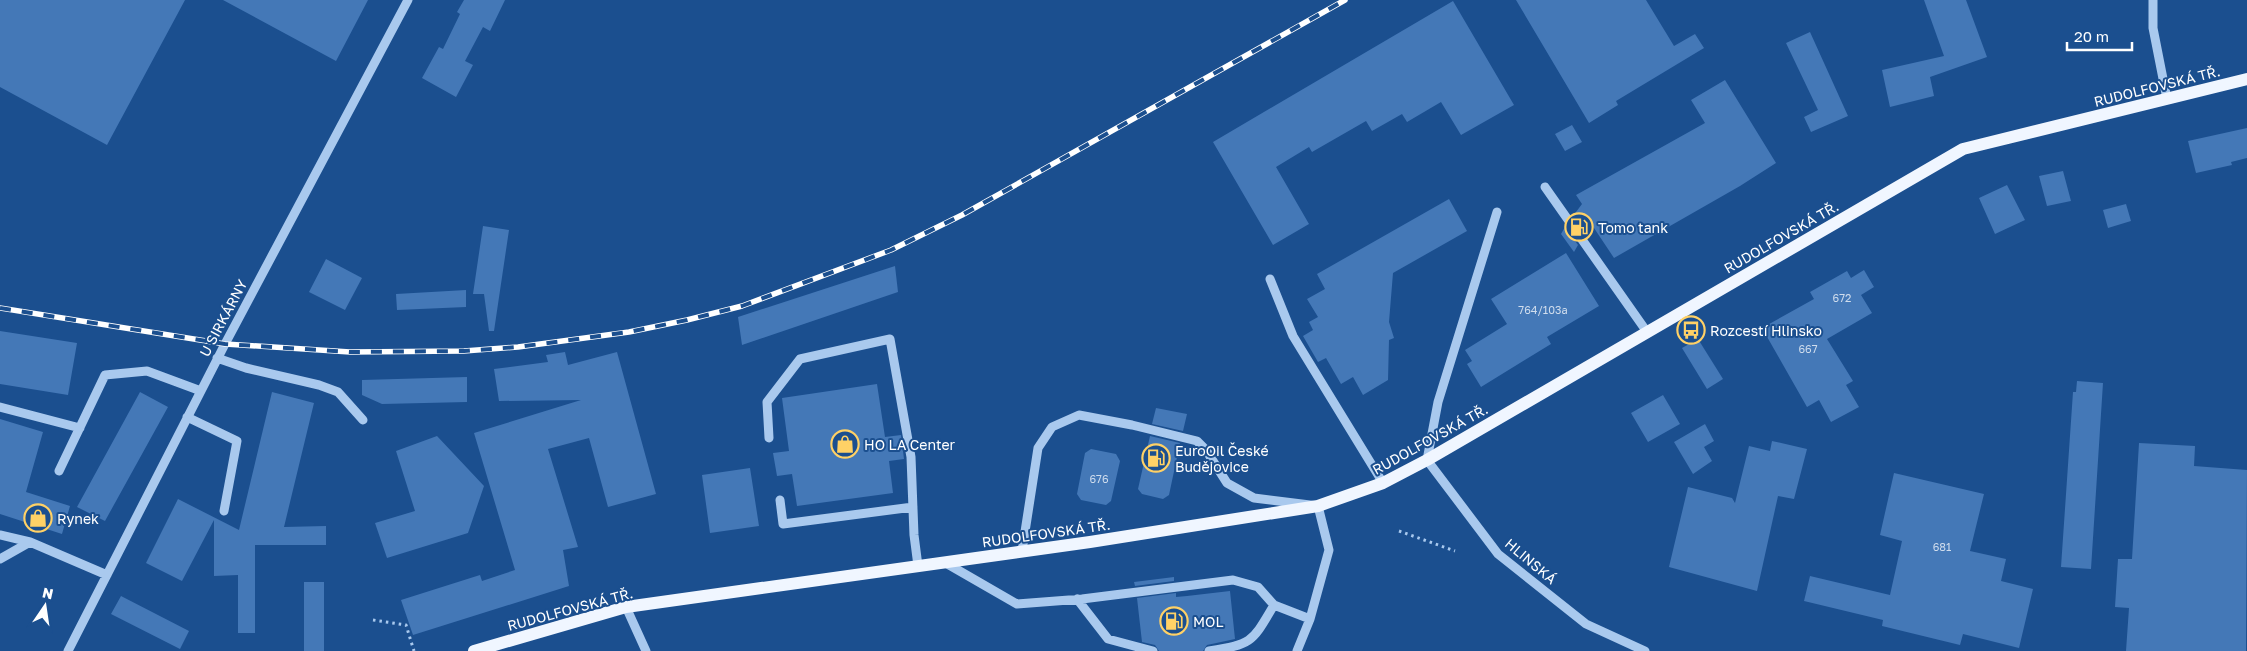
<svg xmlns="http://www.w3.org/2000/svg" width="2247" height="651" font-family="'Golos Text',sans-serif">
  <rect width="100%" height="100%" fill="#1b4f8f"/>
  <path fill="#4478b7" d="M 0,0 L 185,0 L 107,145 L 0,87 Z
    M 223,0 L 368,0 L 336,61 Z
    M 464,0 L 505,0 L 490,31 L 483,27 L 465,61 L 473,65 L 456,97 L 422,78 L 439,47 L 443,49 L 460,14 L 457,12 Z
    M 1516,0 L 1646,0 L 1674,46 L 1695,34 L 1704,48 L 1616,101 L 1618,105 L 1589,123 Z
    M 1924,0 L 1966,0 L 1987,57 L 1930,77 L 1934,96 L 1890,107 L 1882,70 L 1944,56 Z
    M 1453,1 L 1514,105 L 1461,135 L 1441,102 L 1407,122 L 1402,114 L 1372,131 L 1366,121 L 1312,152 L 1309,147 L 1276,167 L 1309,224 L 1273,245 L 1213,142 Z
    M 1810,32 L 1848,116 L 1811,132 L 1804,117 L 1818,110 L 1786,43 Z
    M 1725,80 L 1776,163 L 1740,186 L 1614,258 L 1592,225 L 1586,234 L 1573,216 L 1582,204 L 1576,195 L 1705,123 L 1691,100 Z
    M 1572,125 L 1582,142 L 1565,151 L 1555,134 Z
    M 2247,128 L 2247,158 L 2231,162 L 2232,165 L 2196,173 L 2188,141 Z
    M 2063,171 L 2071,201 L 2047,206 L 2039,176 Z
    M 2007,185 L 2025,220 L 1995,234 L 1979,198 Z
    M 1449,199 L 1467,231 L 1393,273 L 1389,322 L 1394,338 L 1389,340 L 1388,380 L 1363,395 L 1353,377 L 1341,384 L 1326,358 L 1318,362 L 1303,336 L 1313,330 L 1309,322 L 1318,317 L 1307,299 L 1325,289 L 1317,274 Z
    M 2126,204 L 2131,221 L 2108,228 L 2103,210 Z
    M 483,226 L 509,230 L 494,331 L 489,331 L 484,294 L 473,294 Z
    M 1565,227 L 1578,245 L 1574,252 L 1561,234 Z
    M 1566,253 L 1599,306 L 1547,337 L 1551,344 L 1481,387 L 1467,364 L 1472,361 L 1465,350 L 1507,324 L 1491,299 Z
    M 326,259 L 362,278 L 345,310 L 309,292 Z
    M 895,266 L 898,292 L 742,345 L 738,317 Z
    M 1864,270 L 1874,287 L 1861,295 L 1872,313 L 1827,339 L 1853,381 L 1846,385 L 1859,407 L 1831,422 L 1819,400 L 1807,407 L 1762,328 L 1814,299 L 1810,292 L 1847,271 L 1851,278 Z
    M 466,290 L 466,307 L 397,310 L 396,294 Z
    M 0,331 L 77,343 L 68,395 L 0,384 Z
    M 1698,339 L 1723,379 L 1707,389 L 1682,348 Z
    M 565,352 L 568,365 L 617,352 L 656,494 L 608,507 L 589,438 L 548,449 L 578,547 L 563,550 L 569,586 L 413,635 L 401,600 L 480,575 L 482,581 L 515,570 L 474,433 L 581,400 L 499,401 L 494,369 L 548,362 L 546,355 Z
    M 467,377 L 467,402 L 382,404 L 362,395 L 362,380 Z
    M 2077,381 L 2103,383 L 2091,569 L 2061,567 L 2073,392 L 2076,392 Z
    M 877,384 L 885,437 L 901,435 L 904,459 L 889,461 L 893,493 L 797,506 L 792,474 L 777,476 L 773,453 L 789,451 L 782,398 Z
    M 140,392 L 168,407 L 105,521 L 77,507 Z
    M 272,392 L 314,403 L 284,527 L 326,526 L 326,545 L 255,545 L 255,633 L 238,633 L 238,575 L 214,576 L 214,520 L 182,581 L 146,563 L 178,499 L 239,530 Z
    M 1663,395 L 1680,424 L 1648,442 L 1631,413 Z
    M 1156,408 L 1187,414 L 1183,431 L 1152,424 Z
    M 0,419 L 43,432 L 26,492 L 70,506 L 62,534 L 0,514 Z
    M 1705,424 L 1714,441 L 1704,447 L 1712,461 L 1693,474 L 1674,442 Z
    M 437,436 L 484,486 L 468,533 L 387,558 L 375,523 L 415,511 L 396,451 Z
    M 1150,436 L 1180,443 L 1169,495 L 1163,499 L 1142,494 L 1138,489 Z
    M 1772,441 L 1807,449 L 1794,499 L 1778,496 L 1757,591 L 1669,567 L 1688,487 L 1732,498 L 1735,503 L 1749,446 L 1770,451 Z
    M 2139,443 L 2195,446 L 2194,466 L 2247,470 L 2246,651 L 2126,651 L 2129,608 L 2115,607 L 2118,559 L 2132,559 Z
    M 1091,449 L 1116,454 L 1120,461 L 1111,501 L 1106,505 L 1081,500 L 1077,494 L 1085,453 Z
    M 750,468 L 759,526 L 710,533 L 702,475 Z
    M 1894,473 L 1984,494 L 1970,551 L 2006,559 L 2001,581 L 2033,589 L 2019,648 L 1963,634 L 1960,645 L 1882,626 L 1883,620 L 1804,601 L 1810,576 L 1890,595 L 1902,541 L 1880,535 Z
    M 1174,577 L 1174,581 L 1135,586 L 1134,582 Z
    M 304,582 L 324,582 L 324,651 L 304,651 Z
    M 1230,591 L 1235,639 L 1207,645 L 1203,651 L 1159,651 L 1155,645 L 1142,642 L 1137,598 L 1176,593 L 1176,597 L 1187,596 Z
    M 121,596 L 189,631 L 180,649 L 111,614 Z"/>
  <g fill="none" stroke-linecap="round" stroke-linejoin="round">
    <path stroke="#a9c9ee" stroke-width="3" stroke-dasharray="2.5 4" stroke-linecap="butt" d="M 1399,531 L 1455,551
      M 373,620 L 406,625 L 414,651"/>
    <path stroke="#a9c9ee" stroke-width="9" d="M 2153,0 L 2153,28 L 2167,99
      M 1545,187 L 1647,332
      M 1497,212 L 1438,402 L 1427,460 L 1498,554 L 1586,624 L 1645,651
      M 1270,279 L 1293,336 L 1383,483
      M 217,358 L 246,368 L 319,385 L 338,392 L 363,420
      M 0,407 L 80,428
      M 187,417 L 237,441 L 224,511
      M 769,438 L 767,402 L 800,359 L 890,339 L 911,457 L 914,535 L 918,566
      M 59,471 L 105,375 L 147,371 L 201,391
      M 780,500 L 783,524 L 913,507
      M 0,535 L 30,542 L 107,575
      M 1022,551 L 1038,448 L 1052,427 L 1079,415 L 1132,425 L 1197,441 L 1206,450 L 1227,483 L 1254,498 L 1318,506 L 1329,550 L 1310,619 L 1297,651
      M 0,559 L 30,542
      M 944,562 L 1017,604 L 1082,599 L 1233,580 L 1258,587 L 1274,605 L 1310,619
      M 1077,599 L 1108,639 L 1153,651
      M 626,607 L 646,651
      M 68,651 L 225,344 L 408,0
      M 1209,651 C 1253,644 1252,642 1274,605"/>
    <path stroke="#f0f6ff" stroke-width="12" d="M 474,651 L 626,607 L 1090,542 L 1318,506 L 1383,483 L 1427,460 L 1963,149 L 2247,79"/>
    <g stroke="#fff" stroke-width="5.5">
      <path id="rail" d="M 0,308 L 225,344 L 350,352 L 464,351 L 518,347 L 629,332 L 687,320 L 742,306 L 891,250 L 962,215 L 1345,0"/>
    </g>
    <use href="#rail" stroke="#1b4f8f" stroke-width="4" stroke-dasharray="11" stroke-linecap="butt"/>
  </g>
  <defs>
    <g id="fuel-ring" transform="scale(1.4375)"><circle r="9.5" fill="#1b4f8f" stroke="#ffd166" stroke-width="1.5"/><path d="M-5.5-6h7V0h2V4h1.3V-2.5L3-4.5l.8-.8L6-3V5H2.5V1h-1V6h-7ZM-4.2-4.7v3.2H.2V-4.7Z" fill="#ffd166"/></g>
    <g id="bus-ring" transform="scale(1.4375)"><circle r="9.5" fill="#1b4f8f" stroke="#ffd166" stroke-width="1.5"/><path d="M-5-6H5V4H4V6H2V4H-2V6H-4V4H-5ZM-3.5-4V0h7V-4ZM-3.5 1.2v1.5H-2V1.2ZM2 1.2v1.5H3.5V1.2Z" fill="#ffd166"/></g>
    <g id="shop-ring" transform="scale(1.4375)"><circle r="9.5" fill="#1b4f8f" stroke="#ffd166" stroke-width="1.5"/><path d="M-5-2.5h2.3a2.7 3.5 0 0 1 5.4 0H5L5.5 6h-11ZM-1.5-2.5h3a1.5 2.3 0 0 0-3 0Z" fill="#ffd166"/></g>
  </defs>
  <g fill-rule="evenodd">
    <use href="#fuel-ring" x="1579" y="227"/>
    <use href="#bus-ring" x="1691" y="330"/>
    <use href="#shop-ring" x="845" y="444"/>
    <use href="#fuel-ring" x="1156" y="458"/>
    <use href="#shop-ring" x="38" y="518"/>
    <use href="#fuel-ring" x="1174" y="621"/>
  </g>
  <g text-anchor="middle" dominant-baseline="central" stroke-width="4" stroke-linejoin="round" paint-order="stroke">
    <g font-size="11" fill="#d0dded">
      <text x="1842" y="297">672</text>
      <text x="1543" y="309">764/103a</text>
      <text x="1808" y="348">667</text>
      <text x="1099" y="478">676</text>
      <text x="1942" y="546">681</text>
    </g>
    <g font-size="14" fill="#fff" stroke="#1b4f8f">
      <text transform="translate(2157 86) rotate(-14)">RUDOLFOVSKÁ TŘ.</text>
      <text transform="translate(1781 237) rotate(-30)">RUDOLFOVSKÁ TŘ.</text>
      <text transform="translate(223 318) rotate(-62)">U SIRKÁRNY</text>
      <text transform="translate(1430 439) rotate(-29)">RUDOLFOVSKÁ TŘ.</text>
      <text transform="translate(1046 533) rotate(-8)">RUDOLFOVSKÁ TŘ.</text>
      <text transform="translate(1531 561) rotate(40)">HLINSKÁ</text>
      <text transform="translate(570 609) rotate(-15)">RUDOLFOVSKÁ TŘ.</text>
    </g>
    <g font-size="14" fill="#fff" stroke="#1b4f8f" text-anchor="start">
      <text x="1598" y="227">Tomo tank</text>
      <text x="1710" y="330">Rozcestí Hlinsko</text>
      <text x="864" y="444">HO LA Center</text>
      <text x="1175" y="450">EuroOil České<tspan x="1175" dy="16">Budějovice</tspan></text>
      <text x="57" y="518">Rynek</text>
      <text x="1193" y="621">MOL</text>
    </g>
  </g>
  <g transform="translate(45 606) rotate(13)" stroke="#1b4f8f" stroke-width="4" paint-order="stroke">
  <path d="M0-4L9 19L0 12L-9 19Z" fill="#ffffff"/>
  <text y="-8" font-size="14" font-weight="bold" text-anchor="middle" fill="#ffffff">N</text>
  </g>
  <path d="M2067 42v8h65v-8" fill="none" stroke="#ffffff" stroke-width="2.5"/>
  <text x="2074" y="42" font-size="15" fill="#ffffff" stroke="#1b4f8f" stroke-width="4" paint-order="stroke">20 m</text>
</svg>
